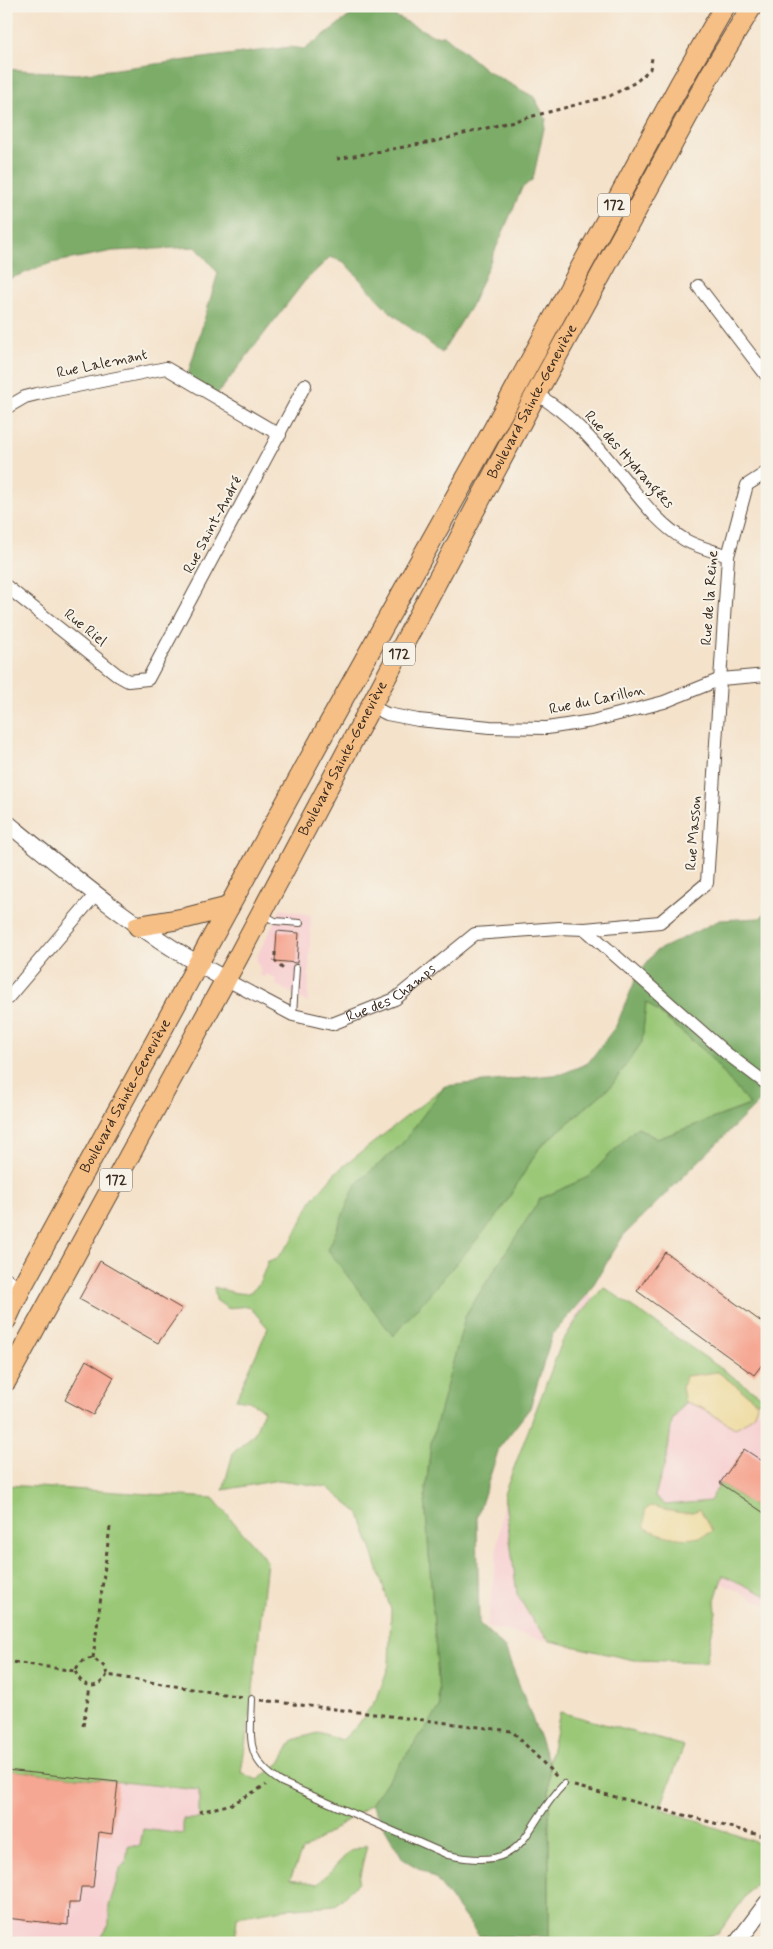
<svg xmlns="http://www.w3.org/2000/svg" width="773" height="1949" font-family="Mynerve,sans-serif">
  <rect width="100%" height="100%" fill="#f7f3e8"/>
  <filter id="ink" filterUnits="userSpaceOnUse"><feTurbulence type="fractalNoise" baseFrequency=".02" numOctaves="2"/><feDisplacementMap in="SourceGraphic" scale="10" xChannelSelector="R" yChannelSelector="G"/><feConvolveMatrix kernelMatrix="1 2 1 2 8 2 1 2 1" color-interpolation-filters="sRGB"/></filter>
  <filter id="wash" filterUnits="userSpaceOnUse"><feTurbulence type="fractalNoise" baseFrequency=".0096" numOctaves="4" result="noise"/><feDisplacementMap in="SourceGraphic" scale="20" xChannelSelector="R" yChannelSelector="G"/><feGaussianBlur stdDeviation="1.12" result="paint"/><feColorMatrix in="noise" values="0 0 0 0 0 0 0 0 0 0 0 0 0 0 0 0 0 1.4 0 .05"/><feComposite in="paint" operator="in"/></filter>
  <g filter="url(#wash)">
    <rect width="100%" height="100%" fill="#f4e2cb"/>
    <path fill="#f7cfd1" d="M 281,909 L 311,915 L 308,1003 L 275,984 L 277,980 L 266,974 L 264,978 L 258,973 L 261,971 L 257,961 L 257,956 Z
      M 587,1295 L 767,1418 L 767,1606 L 660,1552 L 633,1660 L 487,1627 L 504,1494 L 562,1342 Z
      M 6,1755 L 241,1773 L 241,1867 L 235,1943 L 6,1943 Z"/>
    <path fill="#9ac877" stroke="#6a794a" d="M 646,1002 L 706,1052 L 750,1105 L 657,1139 L 637,1127 L 588,1177 L 540,1199 L 431,1443 L 425,1498 L 440,1708 L 371,1804 L 302,1851 L 290,1879 L 318,1884 L 350,1851 L 367,1845 L 358,1883 L 336,1905 L 283,1909 L 237,1917 L 235,1942 L 170,1938 L 98,1943 L 109,1925 L 109,1906 L 121,1867 L 126,1863 L 128,1846 L 140,1846 L 143,1829 L 183,1834 L 183,1819 L 199,1819 L 199,1790 L 6,1770 L 6,1485 L 213,1498 L 267,1561 L 252,1699 L 241,1773 L 258,1780 L 280,1763 L 293,1740 L 318,1733 L 342,1740 L 358,1725 L 378,1696 L 389,1665 L 391,1610 L 360,1514 L 327,1487 L 279,1480 L 223,1490 L 233,1453 L 254,1434 L 264,1410 L 249,1401 L 236,1399 L 268,1328 L 249,1306 L 227,1308 L 216,1300 L 214,1287 C 251,1298 255,1298 268,1261 L 275,1260 L 291,1242 L 312,1200 L 335,1173 L 445,1086 L 401,1145 L 356,1184 L 498,1215 L 540,1147 L 612,1085 L 642,1042 Z
      M 604,1287 L 765,1399 L 757,1402 L 718,1372 L 686,1376 L 682,1388 L 685,1402 L 672,1421 L 667,1456 L 655,1496 L 665,1505 L 710,1501 L 720,1483 L 767,1515 L 767,1596 L 723,1575 L 715,1600 L 716,1612 L 706,1662 L 633,1660 L 550,1641 L 534,1623 L 517,1594 L 504,1494 L 562,1342 L 582,1312 Z
      M 560,1712 L 684,1746 L 660,1808 L 767,1846 L 767,1867 L 718,1934 L 674,1943 L 549,1943 L 549,1762 Z"/>
    <path fill="#7bac68" stroke="#5b6b43" d="M 363,6 L 376,6 L 434,36 L 444,35 L 487,71 L 534,97 L 546,119 L 533,179 L 522,188 L 471,306 L 442,353 L 388,310 L 344,262 L 330,257 L 304,282 L 213,400 L 186,381 L 218,273 L 196,247 L 113,251 L 51,263 L 6,280 L 6,69 L 77,74 L 290,47 L 305,49 Z
      M 767,911 L 767,1094 L 623,1236 L 587,1295 L 552,1335 L 530,1408 L 499,1448 L 477,1517 L 479,1623 L 505,1648 L 549,1762 L 549,1937 L 479,1936 L 435,1878 L 403,1859 L 371,1804 L 440,1708 L 425,1498 L 431,1443 L 466,1314 L 540,1199 L 588,1177 L 637,1127 L 657,1139 L 750,1105 L 706,1052 L 646,1002 L 642,1042 L 612,1085 L 540,1147 L 498,1215 L 393,1336 L 328,1250 L 356,1184 L 401,1145 L 445,1086 L 562,1074 L 588,1063 L 616,1026 L 638,974 L 656,951 L 720,920 L 760,918 Z"/>
    <path fill="#eeda9e" stroke="#94825e" d="M 718,1372 L 757,1402 C 757,1415 746,1423 735,1428 L 700,1407 L 685,1402 L 682,1388 L 686,1376 Z
      M 651,1506 C 669,1509 683,1518 700,1509 L 712,1531 C 692,1545 666,1537 645,1528 L 645,1510 Z"/>
    <g id="blocks">
      <path fill="#f5a793" d="M 277,931 L 299,933 L 297,963 L 275,961 Z
        M 665,1252 L 767,1326 L 767,1358 L 754,1375 L 637,1291 Z
        M 100,1261 L 182,1309 L 158,1343 L 79,1299 Z
        M 86,1360 L 114,1377 L 93,1415 L 65,1400 Z
        M 744,1449 L 767,1464 L 767,1515 L 720,1483 Z
        M 6,1770 L 118,1782 L 112,1834 L 99,1832 L 93,1887 L 81,1887 L 79,1903 L 69,1903 L 68,1925 L 6,1918 Z"/>
    </g>
  </g>
  <g filter="url(#ink)">
    <use href="#blocks" fill-opacity="0" stroke="#574638" stroke-width="1"/>
    <g fill="none" stroke-linecap="round" stroke-linejoin="round">
      <g stroke="#574638" stroke-width="8">
        <path id="service" d="M 264,915 L 275,921 L 300,923
          M 293,1015 L 296,968
          M 252,1699 C 251,1737 244,1759 281,1782 L 448,1855 C 530,1873 520,1829 564,1784"/>
      </g>
      <g stroke="#574638" stroke-width="14">
        <g id="minor">
          <path d="M 698,286 L 767,376"/>
          <path d="M 536,394 C 571,414 596,444 621,475 C 641,499 657,523 685,540 C 697,547 714,551 728,556"/>
          <path d="M 6,408 L 25,397 L 37,394 L 166,368 L 280,435"/>
          <path d="M 6,586 L 119,676 L 128,681 L 148,679 L 305,385"/>
          <path d="M 371,706 L 387,714 L 418,720 L 490,727 L 547,728 L 592,721 L 664,702 L 721,679 L 767,675"/>
          <path d="M 585,929 L 726,1053 L 767,1084"/>
          <path id="s1" d="M 225,979 L 293,1015 L 332,1024 L 395,999 L 475,934 L 559,928 L 585,929 L 660,922 L 707,883 L 728,556 L 747,485 L 767,472"/>
          <path d="M 6,1000 L 95,895"/>
          <path d="M 6,1278 L 20,1290"/>
        </g>
      </g>
      <g stroke="#574638" stroke-width="18">
        <path id="tertiary" d="M 6,822 C 77,880 144,936 225,979
          M 737,1943 L 767,1903"/>
      </g>
      <g stroke="#574638" stroke-width="22">
        <g id="primary">
          <path d="M 138,926 L 186,918 L 229,907"/>
          <path id="s2" d="M 6,1320 L 20,1290 L 320,740 L 493,430 L 680,84 L 725,6"/>
          <path id="s3" d="M 6,1381 L 238,957 L 536,394 L 710,75 L 752,6"/>
        </g>
      </g>
      <path stroke="#574638" stroke-width="3" stroke-dasharray="4 4" stroke-linecap="butt" d="M 337,159 L 437,141 L 610,96 L 636,82 L 650,69 L 652,58
        M 275,952 L 275,961 L 285,971
        M 93,1658 L 110,1527
        M 6,1661 L 75,1671 C 79,1663 84,1659 93,1658 L 105,1667 L 107,1675 L 242,1697
        M 75,1671 C 82,1688 97,1692 107,1675
        M 261,1700 L 512,1731 L 558,1778
        M 83,1726 L 90,1687
        M 574,1786 L 767,1837
        M 199,1812 L 232,1804 L 266,1785"/>
      <use href="#service" stroke="#fff" stroke-width="6"/>
      <use href="#minor" stroke="#fff" stroke-width="12"/>
      <use href="#tertiary" stroke="#fff" stroke-width="16"/>
      <use href="#primary" stroke="#f5bf86" stroke-width="20"/>
    </g>
  </g>
  <g text-anchor="middle" dominant-baseline="central" stroke-width="4" stroke-linejoin="round" paint-order="stroke">
    <g fill="#f7f3e8" stroke="#73665b" stroke-width="1">
      <rect x="598" y="193.5" width="32" height="23" rx="4"/>
      <rect x="383" y="642.5" width="32" height="23" rx="4"/>
      <rect x="100" y="1168.5" width="32" height="23" rx="4"/>
    </g>
    <g font-size="14" font-weight="bold" fill="#3b2a1e">
      <text x="614" y="205">172</text>
      <text x="399" y="654">172</text>
      <text x="116" y="1180">172</text>
    </g>
    <g font-size="15" fill="#3b2a1e" stroke="#f7f3e8">
      <text transform="translate(102 364) rotate(-12)">Rue Lalemant</text>
      <text stroke="none"><textPath href="#s3" startOffset="1112">Boulevard Sainte-Geneviève</textPath></text>
      <text transform="translate(629 460) rotate(48)">Rue des Hydrangées</text>
      <text transform="translate(213 525) rotate(-62)">Rue Saint-André</text>
      <text transform="translate(710 598) rotate(-86)">Rue de la Reine</text>
      <text transform="translate(85 628) rotate(39)">Rue Riel</text>
      <text transform="translate(597 700) rotate(-12)">Rue du Carillon</text>
      <text stroke="none"><textPath href="#s3" startOffset="708">Boulevard Sainte-Geneviève</textPath></text>
      <text transform="translate(694 833) rotate(-86)">Rue Masson</text>
      <text stroke="none"><textPath href="#s1" startOffset="184">Rue des Champs</textPath></text>
      <text stroke="none"><textPath href="#s2" startOffset="254">Boulevard Sainte-Geneviève</textPath></text>
    </g>
  </g>
  <rect width="773" height="1949" fill="none" stroke="#f7f3e8" stroke-width="25"/>
</svg>
